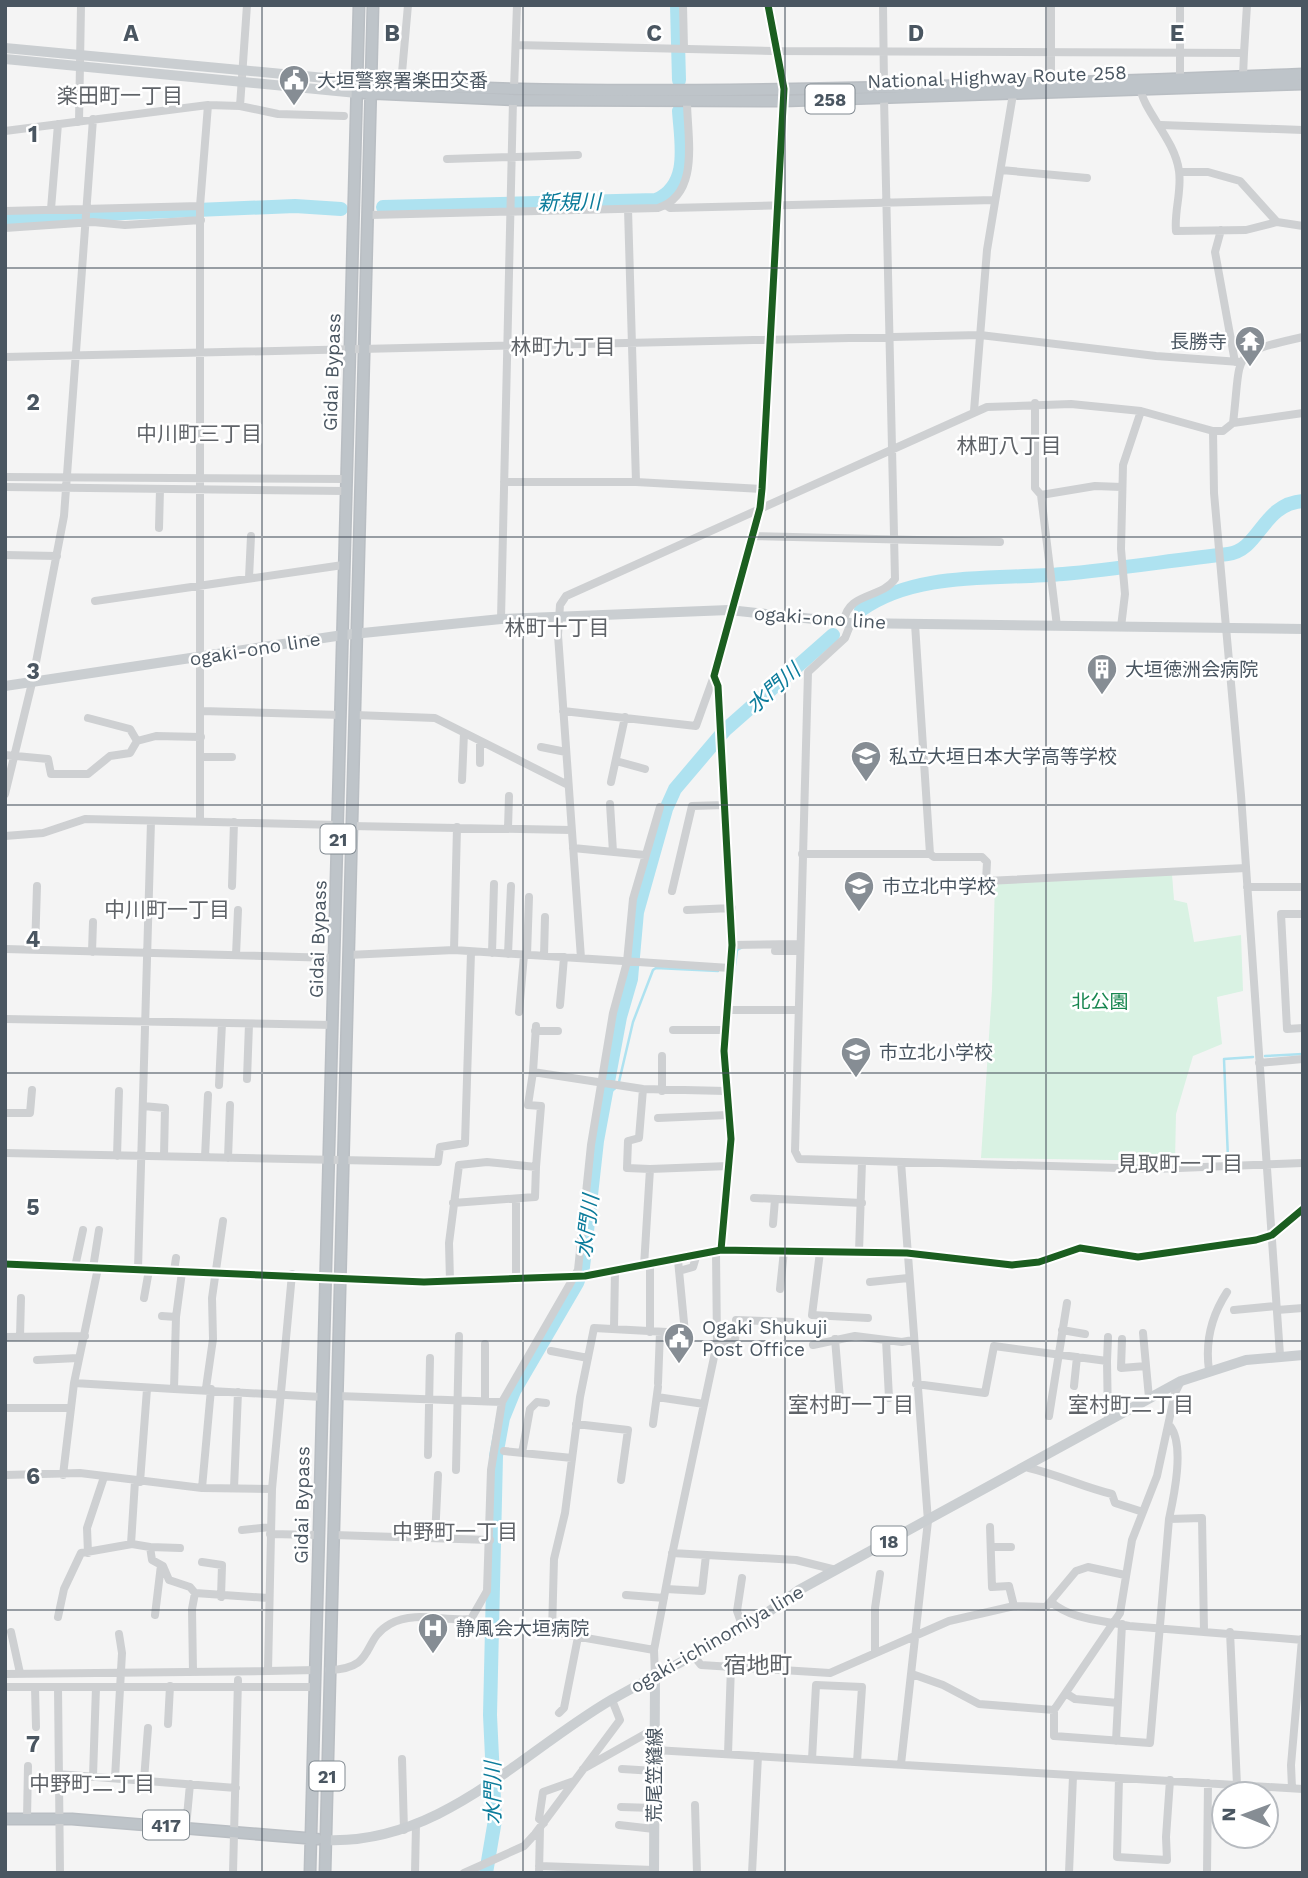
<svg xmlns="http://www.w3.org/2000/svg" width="1308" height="1878" font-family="'Work Sans','Noto Sans JP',sans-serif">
  <rect width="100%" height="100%" fill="#f4f4f4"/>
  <path fill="#d9f2e3" d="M 1172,874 L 1174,900 L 1187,903 L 1194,942 L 1241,935 L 1243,991 L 1217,997 L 1222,1044 L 1193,1056 L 1176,1114 L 1175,1161 L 981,1158 L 992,990 L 995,882 Z"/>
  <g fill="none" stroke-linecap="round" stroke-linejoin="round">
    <path stroke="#aee2f0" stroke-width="2.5" d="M 734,972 L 737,950 L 743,947
      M 1265,1056 L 1303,1054
      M 608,1094 L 618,1086 L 633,1022 L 653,970 L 656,968 L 718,971
      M 1228,1159 L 1224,1059 L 1253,1057"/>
    <path stroke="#aee2f0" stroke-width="14" d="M 677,5 L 679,80
      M 383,207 L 656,200 C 691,185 681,142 679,111
      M 5,218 L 295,206 L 341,209
      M 861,610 C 917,570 998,580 1063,574 C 1118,569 1173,560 1228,554 C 1260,550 1262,504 1303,501
      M 486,1873 L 495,1820 L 490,1715 L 496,1456 L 503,1418 L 514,1391 L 577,1283 L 583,1267 L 597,1141 L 620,1017 L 631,979 L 637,912 L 666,809 L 675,789 L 725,730 L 833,635"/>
    <g stroke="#b9bec3" stroke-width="13">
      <path id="highway" d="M 367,82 C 509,92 652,91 795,89 C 964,86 1134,81 1303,74
        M 364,93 L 513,100 L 783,101 L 1303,84
        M 5,1819 L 72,1819 L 317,1839
        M 310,1873 L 359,5
        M 325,1873 L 373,5"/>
    </g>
    <path stroke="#ced0d2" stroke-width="8" d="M 683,5 L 684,49
      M 883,5 L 884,87
      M 1051,5 L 1051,82
      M 1180,5 L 1180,78
      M 516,45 L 773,51 L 1244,53 L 1243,76
      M 1244,53 L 1247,5
      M 401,84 L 408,5
      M 1140,86 C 1142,110 1175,139 1179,171 C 1182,191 1174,211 1176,231 L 1246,230 L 1277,222
      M 514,89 L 517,5
      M 240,106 L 247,5
      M 79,122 L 81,5
      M 1161,125 L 1303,130
      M 5,131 L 208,105 L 240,106 L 278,114 L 344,116
      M 447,159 L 578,155
      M 1001,170 L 1087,178
      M 1180,172 L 1208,172 L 1240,181 L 1277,222 L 1303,226
      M 666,205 L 670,208 L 994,200
      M 51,209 L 58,124
      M 628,209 L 636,482
      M 5,211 L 200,206
      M 370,215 L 658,208 C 701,194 687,136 687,101
      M 5,228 L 93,222 L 125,225 L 201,220
      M 1221,230 L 1215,252 L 1235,362
      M 5,357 L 980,335 L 1156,356 L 1240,362
      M 1035,403 L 1035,488 L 1041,495 L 1057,626
      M 974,411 L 987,250 L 1013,94
      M 1233,423 C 1242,351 1228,354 1303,337
      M 1213,431 L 1214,493 L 1241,795 L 1280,1355
      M 5,477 L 346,479
      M 504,482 L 636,482 L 762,489
      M 5,487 L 345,491
      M 1041,495 L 1095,486 L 1122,487
      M 159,528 L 160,489
      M 753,536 L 1000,542
      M 5,555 L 57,556
      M 249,578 L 251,536
      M 95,601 L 343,565
      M 501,619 L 513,100
      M 844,621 C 848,592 881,599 895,579 L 884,98
      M 851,623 L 845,638 L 808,672 L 795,1151 L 799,1159 L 1154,1169 L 1303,1163
      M 915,624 L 930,854
      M 1121,627 L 1125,594 L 1121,549 L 1123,465 L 1141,411
      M 201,711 L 341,715
      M 563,711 L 696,726 L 714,676
      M 355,715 L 435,718 L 568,785
      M 88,718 L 130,729 L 137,741
      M 541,747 L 566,752
      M 5,755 L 48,759 L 51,774 L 88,774 L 110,756 L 130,753 L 137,741 L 156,736 L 201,737
      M 201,757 L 232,757
      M 616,761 L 645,769
      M 480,763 L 480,741
      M 462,780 L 464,733
      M 611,782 L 625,717
      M 5,794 L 32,683 L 64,516 L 93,119
      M 610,804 L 613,852
      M 200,821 L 200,206 L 208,105
      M 351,826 L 571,830
      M 508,828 L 509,796
      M 5,836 L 43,833 L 85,819 L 339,825
      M 573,848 L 645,855
      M 802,854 L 930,854 L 934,857 L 982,857 L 987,862 L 986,881 L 1246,868
      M 232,886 L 234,822
      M 1247,887 L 1303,887
      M 672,891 L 692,806 L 725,805
      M 687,910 L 732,908
      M 1303,914 L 1281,914 L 1287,1029 L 1303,1028
      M 732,945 L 799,944
      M 5,949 L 335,958
      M 35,950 L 37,886
      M 454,950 L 457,827
      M 775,951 L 799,951
      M 92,952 L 93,922
      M 492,953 L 494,884
      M 508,954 L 511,886
      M 236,955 L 238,910
      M 348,955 L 454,950 L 730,968
      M 527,955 L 529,897
      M 544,956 L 545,917
      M 581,958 L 558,635 L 560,605 L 566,596 L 987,407 L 1071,404 L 1141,411 L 1213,431 L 1223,431 L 1233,423 L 1303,413
      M 560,1005 L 564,957
      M 729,1010 L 797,1010
      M 519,1012 L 524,955
      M 5,1019 L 333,1025
      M 673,1030 L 726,1030
      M 535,1031 L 558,1031
      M 662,1056 L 662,1091
      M 1259,1063 L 1303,1059
      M 533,1072 L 536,1026
      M 247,1079 L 249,1024
      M 219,1085 L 222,1023
      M 643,1089 L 639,1138 L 628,1141 L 627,1168 L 650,1169
      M 143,1106 L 165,1108 L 164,1156
      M 5,1113 L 30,1113 L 32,1090
      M 658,1118 L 728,1115
      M 5,1153 L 438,1162 L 440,1147 L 465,1143 L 471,952
      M 117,1156 L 119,1091
      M 205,1157 L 208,1095
      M 228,1158 L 230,1105
      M 901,1162 L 928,1521 L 901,1764
      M 754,1198 L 862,1203
      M 453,1203 L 535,1197 L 536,1167
      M 773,1224 L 775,1199
      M 721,1250 L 731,1139 L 724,1051 L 732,945 L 718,686 L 714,676 L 760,508 L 762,489 L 784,89 L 768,5
      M 820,1252 L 812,1315 L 868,1318
      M 859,1252 L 862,1161
      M 5,1264 L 424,1282 L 585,1276 L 721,1250 L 907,1253 L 1012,1265 L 1039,1262 L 1080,1248 L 1138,1257 L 1256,1240 L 1272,1235 L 1303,1209
      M 644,1266 L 650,1169 L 729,1166
      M 75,1267 L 83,1230
      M 93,1268 L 99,1230
      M 138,1269 L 151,821
      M 174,1271 L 176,1258
      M 679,1271 L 693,1267 L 696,1257
      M 516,1279 L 516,1199
      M 450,1281 L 449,1243 L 459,1165 L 487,1162 L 536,1167 L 541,1106 L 528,1105 L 533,1072 L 643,1089 L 726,1091
      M 870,1282 L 908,1278
      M 780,1289 L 784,1251
      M 144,1298 L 149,1270
      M 1234,1310 L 1276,1306
      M 1277,1310 L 1303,1308
      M 162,1316 L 176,1317
      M 614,1328 L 615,1271
      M 1062,1330 L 1085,1334
      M 650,1332 L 650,1265
      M 1143,1333 L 1149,1398
      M 5,1337 L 85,1336
      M 20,1337 L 21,1298
      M 835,1339 L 840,1399
      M 1122,1339 L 1121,1368 L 1146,1366
      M 886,1340 L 889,1398
      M 717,1343 L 735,1342 L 736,1320 L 792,1322
      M 813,1345 L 855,1336 L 902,1342 L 913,1340
      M 551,1351 L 588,1358
      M 37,1360 L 78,1358
      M 1107,1361 L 1108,1337
      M 1209,1370 C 1205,1342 1212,1315 1227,1292
      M 74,1383 L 174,1389 L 176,1317 L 182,1272
      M 658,1383 L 660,1332
      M 916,1384 L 985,1393 L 994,1346 L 1107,1361 L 1108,1420
      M 1074,1386 L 1077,1357
      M 206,1388 L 213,1339 L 212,1298 L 223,1221
      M 174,1389 L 322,1397
      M 338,1396 L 502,1402
      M 657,1397 L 704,1404
      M 485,1401 L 485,1344
      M 5,1408 L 70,1408
      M 1049,1416 L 1067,1303
      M 576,1424 L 628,1430 L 621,1480
      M 653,1424 L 658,1387
      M 504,1451 L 572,1458
      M 522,1453 L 530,1409 L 537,1402 L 546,1403
      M 428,1455 L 430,1358
      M 1029,1468 C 1059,1475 1083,1487 1112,1494 L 1115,1503 L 1143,1512
      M 456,1470 L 459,1336
      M 5,1475 L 80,1473 L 202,1488 L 272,1489
      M 63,1475 L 74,1383 L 98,1268
      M 140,1482 L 147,1389
      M 202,1488 L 211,1389
      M 234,1488 L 238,1392
      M 1169,1519 L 1202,1518 L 1204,1631
      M 990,1527 L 992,1587 L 1009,1586 L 1014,1606
      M 242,1530 L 270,1527
      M 270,1534 L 318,1535
      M 334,1535 L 490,1540
      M 435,1538 L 438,1475
      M 131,1544 L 135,1481
      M 150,1547 L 180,1548
      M 991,1547 L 1011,1547
      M 88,1553 L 87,1528 L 104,1477
      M 672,1553 L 796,1560 L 836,1570
      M 202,1562 L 222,1565 L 221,1597
      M 742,1578 L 737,1611 L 743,1628
      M 666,1589 L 702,1591 L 706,1555
      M 626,1595 L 664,1598
      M 1051,1602 C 1072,1620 1102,1620 1129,1626 L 1303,1640
      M 155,1615 L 161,1565
      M 58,1617 L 64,1589 L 81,1553 L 132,1544 L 150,1547 L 152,1560 L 163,1566 L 169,1580 L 190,1587 L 195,1593 L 268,1598
      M 11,1632 L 20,1673
      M 1230,1632 L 1237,1785
      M 654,1650 L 552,1632 L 554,1559 L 565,1513 L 580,1397 L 594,1328 L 685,1333 L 678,1260
      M 875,1651 L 875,1608 L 880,1574
      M 693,1655 L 701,1665 L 830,1673 L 949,1621 L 1014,1606 L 1046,1607 L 1076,1571 L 1088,1567 L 1125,1575
      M 329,1670 C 378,1668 360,1641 390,1624 C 415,1610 445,1622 471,1619 L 487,1591 L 491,1470 L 502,1402 L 578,1270 L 591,1145 L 613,1013 L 627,962 L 633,899 L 660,807
      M 268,1671 L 316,1670
      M 193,1672 L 192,1609 L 195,1593
      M 5,1674 L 268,1671 L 272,1489 L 292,1274
      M 912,1674 L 943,1685 L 979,1704 L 1054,1710 L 1120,1613 L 1132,1540 L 1157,1476 L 1175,1393 L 1181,1381
      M 655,1676 L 654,1650 L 672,1555 L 717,1343 L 716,1252
      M 5,1687 L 58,1687
      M 35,1687 L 36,1727
      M 1067,1694 L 1075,1699 L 1118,1703
      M 1054,1710 L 1054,1736 L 1150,1743 L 1169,1519 C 1174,1496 1185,1445 1170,1426
      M 559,1713 L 564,1708 L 578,1637
      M 168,1724 L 170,1686
      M 1116,1741 L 1122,1624
      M 655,1750 L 1303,1789
      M 728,1754 L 731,1666
      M 402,1759 L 404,1830
      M 812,1759 L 816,1685 L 862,1687 L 857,1762
      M 583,1769 L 654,1729
      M 622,1769 L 655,1771
      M 58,1774 L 236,1788
      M 93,1776 L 96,1687
      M 115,1778 L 122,1653 L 119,1634
      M 1119,1778 L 1117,1857 L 1167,1860 L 1166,1837 L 1170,1780
      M 144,1780 L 148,1728
      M 1292,1788 L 1291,1765 L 1302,1639
      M 695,1805 L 697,1873
      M 621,1807 L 654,1808
      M 27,1819 L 28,1766
      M 544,1823 L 539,1819 L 543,1792 L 574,1781
      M 619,1825 L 654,1829
      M 186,1827 L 190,1784
      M 539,1866 L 654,1870
      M 60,1873 L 58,1687 L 315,1687
      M 233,1873 L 238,1680
      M 415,1873 L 416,1824
      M 464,1873 L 524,1846 L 535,1834 L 620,1720 L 612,1700
      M 539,1873 L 540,1828
      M 752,1873 L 758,1756
      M 1069,1873 L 1073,1776
      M 1207,1873 L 1208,1783"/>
    <path stroke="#caced1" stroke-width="10" d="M 5,48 L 357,81
      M 5,59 L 357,93
      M 5,686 L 343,635 L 501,619 L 729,610 L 851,623 L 1303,629
      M 325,1840 C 440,1845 519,1754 611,1700 C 674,1664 742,1634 799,1590 L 1181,1381 L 1246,1360 L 1303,1355
      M 654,1873 L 655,1676"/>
    <use href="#highway" stroke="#bec4c9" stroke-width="10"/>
    <g stroke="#fff" stroke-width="11">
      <path id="cycleway" d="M 721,1250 L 731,1139 L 724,1051 L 732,945 L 718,686 L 714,676 L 760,508 L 762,489 L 784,89 L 768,5
        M 5,1264 L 424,1282 L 585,1276 L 721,1250 L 907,1253 L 1012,1265 L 1039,1262 L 1080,1248 L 1138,1257 L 1256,1240 L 1272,1235 L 1303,1209"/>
    </g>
    <use href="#cycleway" stroke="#1b5e20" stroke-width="7"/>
  </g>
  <path fill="none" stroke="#4a5661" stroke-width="2" stroke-opacity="0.55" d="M 262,5 L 262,1873M 523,5 L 523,1873M 785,5 L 785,1873M 1046,5 L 1046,1873M 5,268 L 1303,268M 5,537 L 1303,537M 5,805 L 1303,805M 5,1073 L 1303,1073M 5,1341 L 1303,1341M 5,1610 L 1303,1610"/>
  <defs>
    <g id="civic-pin" transform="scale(1.575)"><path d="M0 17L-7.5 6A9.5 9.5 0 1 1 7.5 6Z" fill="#868d94" stroke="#fff"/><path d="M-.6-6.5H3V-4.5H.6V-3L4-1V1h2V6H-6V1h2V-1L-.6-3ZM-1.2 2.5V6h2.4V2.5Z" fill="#fff"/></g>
    <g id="temple-pin" transform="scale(1.575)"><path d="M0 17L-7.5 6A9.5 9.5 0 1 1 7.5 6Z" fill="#868d94" stroke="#fff"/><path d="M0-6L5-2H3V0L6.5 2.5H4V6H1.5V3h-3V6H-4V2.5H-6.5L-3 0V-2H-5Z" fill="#fff"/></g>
    <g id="building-pin" transform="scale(1.575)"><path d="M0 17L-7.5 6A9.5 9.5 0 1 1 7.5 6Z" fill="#868d94" stroke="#fff"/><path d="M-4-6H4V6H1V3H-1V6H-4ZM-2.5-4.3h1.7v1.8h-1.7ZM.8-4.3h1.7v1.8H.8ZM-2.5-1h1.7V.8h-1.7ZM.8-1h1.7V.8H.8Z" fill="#fff"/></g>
    <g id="school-pin" transform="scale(1.575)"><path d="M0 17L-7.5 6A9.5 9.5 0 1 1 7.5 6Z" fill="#868d94" stroke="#fff"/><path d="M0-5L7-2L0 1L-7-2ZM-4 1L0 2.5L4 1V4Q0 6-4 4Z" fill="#fff"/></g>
    <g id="hospital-pin" transform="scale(1.575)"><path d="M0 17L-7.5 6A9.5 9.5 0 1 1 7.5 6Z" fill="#868d94" stroke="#fff"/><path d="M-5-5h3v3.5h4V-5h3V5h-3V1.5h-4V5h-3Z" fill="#fff"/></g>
  </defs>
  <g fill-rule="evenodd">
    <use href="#civic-pin" x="294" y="80"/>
    <use href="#temple-pin" x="1250" y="341"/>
    <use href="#building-pin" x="1102" y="669"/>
    <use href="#school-pin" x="866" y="756"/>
    <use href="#school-pin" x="859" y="886"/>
    <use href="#school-pin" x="856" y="1052"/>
    <use href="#civic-pin" x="679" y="1338"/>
    <use href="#hospital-pin" x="433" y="1628"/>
  </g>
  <g text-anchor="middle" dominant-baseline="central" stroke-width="5" stroke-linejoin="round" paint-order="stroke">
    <g fill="#fff" stroke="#808990" stroke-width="2">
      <rect x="805.5" y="84.5" width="49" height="29" rx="5"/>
      <rect x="320.5" y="824.5" width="35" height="29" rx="5"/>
      <rect x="871.5" y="1526.5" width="35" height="29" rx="5"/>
      <rect x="309.5" y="1761.5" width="35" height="29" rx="5"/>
      <rect x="143" y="1810.5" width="46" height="29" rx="5"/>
    </g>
    <g font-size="18" font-weight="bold" fill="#4a5661">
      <text x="830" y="99">258</text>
      <text x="338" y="839">21</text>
      <text x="889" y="1541">18</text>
      <text x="327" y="1776">21</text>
      <text x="166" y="1825">417</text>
    </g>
    <g font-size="19" fill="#4a5661" stroke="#fff">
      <text transform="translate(997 77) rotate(-2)">National Highway Route 258</text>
      <text transform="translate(332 372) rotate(-88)">Gidai Bypass</text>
      <text transform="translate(820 618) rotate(4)">ogaki-ono line</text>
      <text transform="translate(255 649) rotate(-9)">ogaki-ono line</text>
      <text transform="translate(318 939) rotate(-88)">Gidai Bypass</text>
      <text transform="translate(302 1505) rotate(-89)">Gidai Bypass</text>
      <text transform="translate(717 1639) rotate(-30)">ogaki-ichinomiya line</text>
      <text transform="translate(654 1775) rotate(-90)">荒尾笠縫線</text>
    </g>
    <g font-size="19" fill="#4a5661" stroke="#fff" text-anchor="start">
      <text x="317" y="80">大垣警察署楽田交番</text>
      <text x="1227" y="341" text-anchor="end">長勝寺</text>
      <text x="1125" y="669">大垣徳洲会病院</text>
      <text x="889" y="756">私立大垣日本大学高等学校</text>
      <text x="882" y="886">市立北中学校</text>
      <text x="879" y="1052">市立北小学校</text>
      <text x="702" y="1327">Ogaki Shukuji<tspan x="702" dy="22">Post Office</tspan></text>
      <text x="456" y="1628">静風会大垣病院</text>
    </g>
    <g font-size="19" fill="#17864f" stroke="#fff">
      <text x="1100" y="1001">北公園</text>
    </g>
    <g font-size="21" fill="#5f6368" stroke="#fff">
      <text x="120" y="95">楽田町一丁目</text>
      <text x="563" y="346">林町九丁目</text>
      <text x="199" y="433">中川町三丁目</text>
      <text x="1009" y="445">林町八丁目</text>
      <text x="557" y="627">林町十丁目</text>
      <text x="167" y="909">中川町一丁目</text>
      <text x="1180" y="1163">見取町一丁目</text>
      <text x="851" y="1404">室村町一丁目</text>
      <text x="1131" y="1404">室村町二丁目</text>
      <text x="455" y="1531">中野町一丁目</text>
      <text x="92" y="1783">中野町二丁目</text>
    </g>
    <g font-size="21" font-style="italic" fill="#0c7c9b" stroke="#fff">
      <text transform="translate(569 202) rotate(-1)">新規川</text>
      <text transform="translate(773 688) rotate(-41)">水門川</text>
      <text transform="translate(587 1226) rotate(-83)">水門川</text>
      <text transform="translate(492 1793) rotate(-90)">水門川</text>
    </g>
    <g font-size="23" fill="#5f6368" stroke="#fff">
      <text x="758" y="1665">宿地町</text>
    </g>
  </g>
  <g font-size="23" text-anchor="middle" font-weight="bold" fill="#4a5661" stroke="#fff" stroke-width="5" stroke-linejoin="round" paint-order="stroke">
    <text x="131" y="41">A</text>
    <text x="392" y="41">B</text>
    <text x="654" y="41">C</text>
    <text x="916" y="41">D</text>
    <text x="1177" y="41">E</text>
    <text x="33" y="142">1</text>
    <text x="33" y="410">2</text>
    <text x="33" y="679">3</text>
    <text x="33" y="947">4</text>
    <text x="33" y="1215">5</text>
    <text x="33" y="1484">6</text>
    <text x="33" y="1752">7</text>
  </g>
  <rect width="1308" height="1878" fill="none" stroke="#4a5661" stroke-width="14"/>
  <g transform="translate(1245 1815) rotate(271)"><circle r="33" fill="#ffffff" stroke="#b7bbc0" stroke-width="2"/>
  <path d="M0-5L12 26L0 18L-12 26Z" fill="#868d94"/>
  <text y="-10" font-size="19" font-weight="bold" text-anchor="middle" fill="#4a5661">N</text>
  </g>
</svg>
